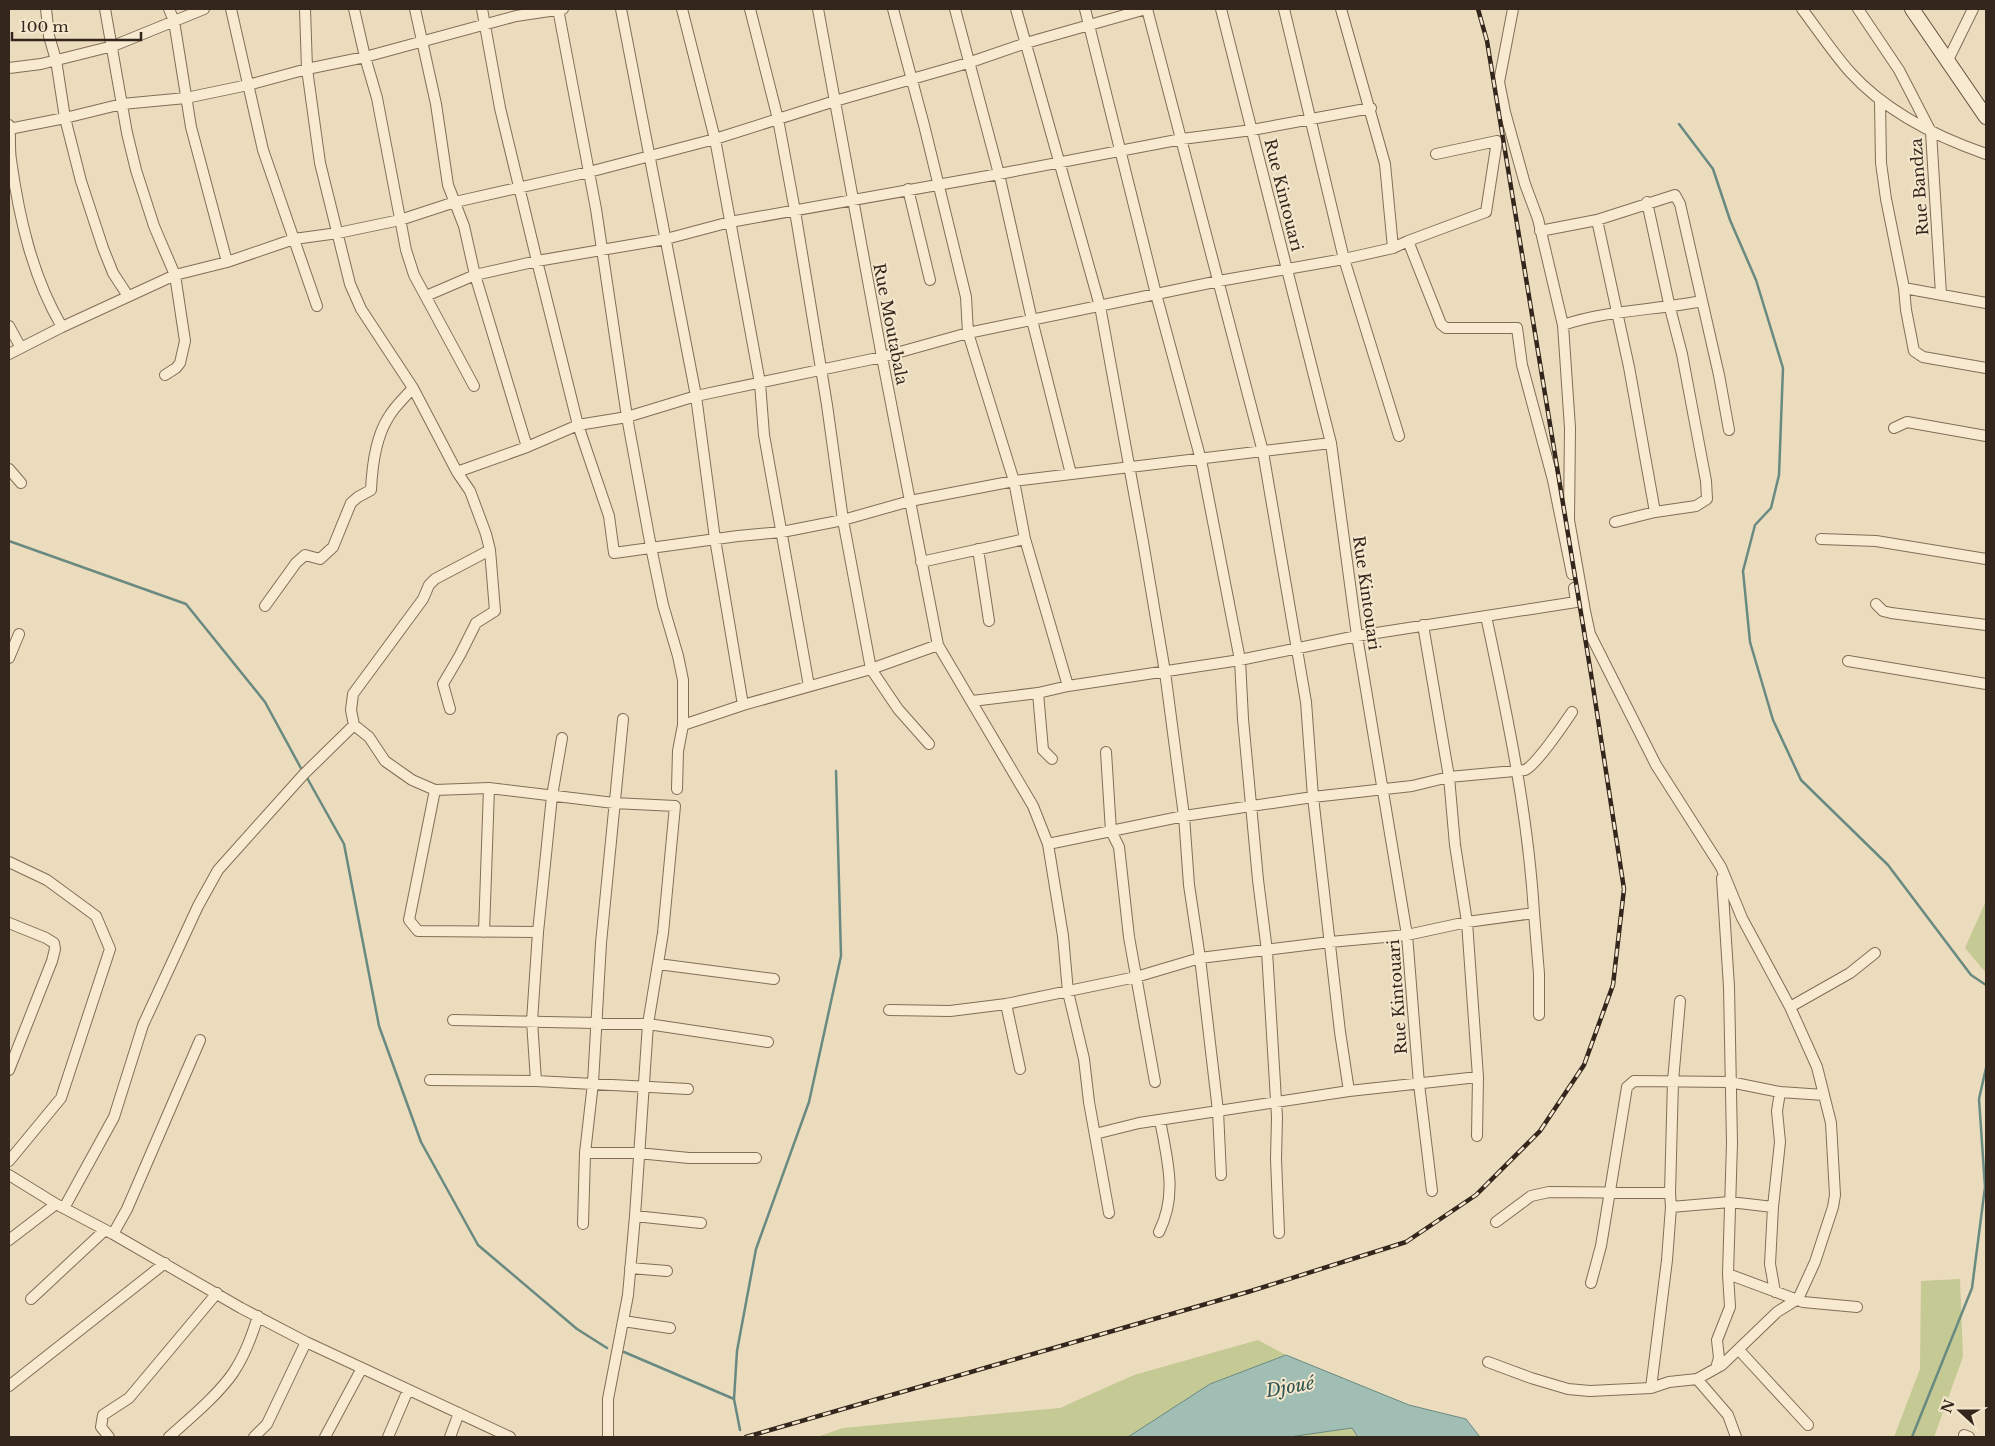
<svg xmlns="http://www.w3.org/2000/svg" width="1995" height="1446" font-family="'Libre Baskerville',serif">
  <rect width="100%" height="100%" fill="#ecdcbe"/>
  <path fill="#c5c993" d="M 1985,903 L 1986,903 L 1986,973 L 1965,948 Z
    M 1960,1279 L 1963,1357 L 1934,1437 L 1894,1437 L 1920,1369 L 1921,1281 Z
    M 1258,1340 L 1286,1355 L 1210,1384 L 1128,1437 L 817,1437 L 843,1428 L 1060,1408 L 1134,1375 Z
    M 1352,1428 L 1358,1437 L 1289,1437 Z"/>
  <path fill="#a1beb4" stroke="#698a81" d="M 1286,1355 L 1409,1405 L 1466,1419 L 1480,1437 L 1358,1437 L 1352,1428 L 1289,1437 L 1128,1437 L 1210,1384 Z"/>
  <g fill="none" stroke-linecap="round" stroke-linejoin="round">
    <path stroke="#698a81" stroke-width="2.5" d="M 1679,124 L 1713,169 L 1730,220 L 1756,280 L 1783,368 L 1779,475 L 1771,508 L 1755,525 L 1743,571 L 1750,642 L 1773,720 L 1801,780 L 1888,865 L 1971,975 L 1986,985
      M 9,541 L 186,604 L 265,702 L 303,772
      M 306,776 L 344,844 L 379,1026 L 421,1142 L 478,1245 L 577,1329 L 607,1348
      M 624,1352 L 734,1399 L 740,1430
      M 734,1399 L 737,1351 L 756,1249 L 809,1102 L 841,956 L 836,771
      M 1912,1437 L 1972,1288 L 1985,1187 L 1979,1099 L 1986,1068"/>
    <g stroke="#836d57" stroke-width="12">
      <path id="street" d="M 46,9 L 49,36 L 56,60 L 65,118 L 81,181 L 103,248 L 113,273 L 128,296
        M 105,9 L 127,133 L 136,170 L 154,226 L 175,275 L 185,341 L 180,363 L 176,368 L 165,375
        M 169,9 L 174,21 L 191,127 L 227,262
        M 231,9 L 263,150 L 317,306
        M 305,9 L 307,69 L 320,163 L 350,284 L 361,309 L 413,388 L 457,472 L 470,491 L 486,534 L 490,550 L 495,611 L 476,623 L 460,655 L 443,684 L 450,709
        M 354,9 L 365,57 L 377,98 L 406,250 L 414,275 L 474,386
        M 415,9 L 436,104 L 448,185 L 464,226 L 475,275 L 527,447
        M 482,9 L 500,108 L 537,261 L 578,425 L 609,516 L 614,553 L 738,536 L 782,532 L 843,520 L 910,501 L 1014,481 L 1331,443
        M 558,9 L 596,209 L 627,417 L 651,547 L 663,605 L 678,656 L 683,680 L 683,725 L 678,751 L 677,789
        M 621,9 L 696,396 L 715,539 L 743,705
        M 682,9 L 715,139 L 760,383 L 764,435 L 809,686
        M 750,9 L 778,119 L 795,211 L 827,405 L 843,520 L 871,669 L 898,709 L 929,744
        M 818,9 L 882,357 L 938,645 L 1033,806 L 1048,844 L 1063,936 L 1068,992 L 1084,1059 L 1089,1102 L 1109,1213
        M 893,9 L 924,125 L 966,297 L 968,333 L 1014,481 L 1025,539 L 1068,686
        M 955,9 L 999,174 L 1032,320 L 1071,474
        M 1016,9 L 1100,306 L 1143,542 L 1165,672 L 1184,816 L 1189,885 L 1200,958 L 1218,1111 L 1221,1175
        M 1085,9 L 1156,294 L 1201,460 L 1240,660 L 1243,719 L 1258,880 L 1267,951 L 1277,1117 L 1276,1159 L 1279,1233
        M 1147,9 L 1263,452 L 1306,702 L 1313,797 L 1340,1032 L 1349,1091
        M 1221,9 L 1331,443 L 1357,636 L 1407,935 L 1419,1084 L 1432,1191
        M 1284,9 L 1344,259 L 1399,436
        M 1341,9 L 1385,164 L 1393,248
        M 1802,9 C 1818,30 1833,53 1850,72 C 1886,112 1937,137 1986,154
        M 1858,9 L 1899,70 L 1931,132 L 1941,294
        M 1947,62 L 1973,9
        M 9,68 L 41,64 L 113,46 L 204,9
        M 1880,101 L 1881,163 L 1886,199 L 1904,288 L 1906,310 L 1914,351 L 1923,357 L 1986,368
        M 9,125 C 11,136 9,148 11,160 C 19,217 32,276 62,327
        M 9,129 L 65,118 L 122,104 L 186,98 L 248,85 L 307,69 L 365,57 L 516,16 L 563,9
        M 908,189 L 930,280
        M 1597,220 L 1629,367 L 1655,512
        M 1540,231 L 1597,220 L 1675,195 L 1680,204 L 1719,375 L 1729,430
        M 1408,241 L 1441,324 L 1446,328 L 1517,328 L 1522,365 L 1553,480 L 1572,574
        M 1904,288 L 1986,303
        M 426,296 L 475,275 L 537,261 L 666,239 L 730,222 L 999,174 L 1182,139 L 1252,130 L 1371,108
        M 1563,325 C 1607,310 1657,310 1702,301
        M 9,326 L 21,348
        M 9,354 L 62,327 L 175,275 L 227,262 L 294,239 L 338,233 L 400,220 L 455,202 L 589,172 L 715,139 L 835,101 L 968,63 L 1026,43 L 1146,9
        M 1894,428 L 1907,422 L 1986,436
        M 9,469 L 21,483
        M 457,472 L 527,447 L 578,425 L 627,417 L 696,396 L 882,357 L 968,333 L 1219,281 L 1344,259 L 1393,248 L 1408,241 L 1486,212 L 1497,141 L 1436,154
        M 1615,522 L 1655,512 L 1696,506 L 1707,499 L 1706,481 L 1682,354 L 1670,308 L 1647,202
        M 1821,539 L 1876,541 L 1986,559
        M 978,549 L 989,621
        M 490,550 L 435,579 L 429,585 L 423,599 L 353,694 L 351,710 L 354,725 L 369,737 L 385,761 L 412,780 L 435,790 L 489,788 L 614,803 L 675,806 L 663,933 L 648,1024 L 635,1216 L 628,1295 L 608,1399 L 608,1437
        M 921,562 L 1025,539
        M 1876,604 L 1883,611 L 1891,613 L 1986,625
        M 265,606 L 296,563 L 305,555 L 320,559 L 333,547 L 351,503 L 358,497 L 371,490 C 372,468 376,437 388,418 C 394,407 405,397 413,388
        M 1423,625 L 1449,777 L 1455,845 L 1467,922 L 1478,1077 L 1477,1136
        M 9,658 L 19,634
        M 1848,661 L 1986,684
        M 1038,693 L 1043,750 L 1052,759
        M 972,701 L 1038,693 L 1068,686 L 1240,660 L 1357,636 L 1576,602 L 1574,588
        M 683,725 L 743,705 L 871,669 L 938,645
        M 1106,752 L 1111,831 L 1119,847 L 1129,937 L 1155,1082
        M 435,790 L 409,920 L 418,931 L 538,932
        M 1048,844 L 1184,816 L 1313,797 L 1412,786 L 1449,777 L 1525,770 C 1536,765 1564,724 1572,712
        M 9,862 L 47,880 L 96,916 L 110,949 L 61,1098 L 9,1161
        M 1534,913 L 1539,974 L 1539,1015
        M 9,923 L 46,938 L 54,943 L 55,949 L 52,961 L 9,1070
        M 484,932 L 489,788
        M 658,964 L 774,979
        M 1006,1004 L 1020,1069
        M 1790,1007 L 1850,973 L 1875,953
        M 889,1010 L 950,1011 L 1006,1004 L 1136,977 L 1200,958 L 1330,942 L 1407,935 L 1467,922 L 1534,913 C 1528,813 1507,714 1486,616
        M 453,1020 L 648,1024 L 768,1042
        M 430,1080 L 536,1081 L 688,1089
        M 536,1081 L 532,1021 L 538,932 L 552,796 L 562,738
        M 1780,1092 L 1824,1095
        M 1095,1134 L 1139,1123 L 1349,1091 L 1478,1077
        M 585,1153 L 638,1153 L 689,1158 L 756,1158
        M 9,1175 L 56,1204 L 113,1234 L 241,1308 L 306,1342 L 510,1437
        M 1671,1207 L 1730,1202 L 1773,1207
        M 64,1208 L 114,1117 L 143,1025 L 198,906 L 218,870 L 304,774 L 354,725
        M 635,1216 L 701,1223
        M 1496,1222 L 1531,1196 L 1549,1192 L 1670,1193
        M 583,1224 L 585,1153 L 593,1083 L 601,943 L 623,719
        M 1159,1232 C 1178,1194 1167,1160 1160,1120
        M 113,1234 L 127,1209 L 200,1040
        M 9,1240 L 56,1204
        M 630,1268 L 667,1271
        M 1728,1274 L 1803,1302 L 1857,1307
        M 1591,1283 L 1601,1246 L 1627,1087 L 1634,1081 L 1730,1082 L 1780,1092 L 1777,1111 L 1780,1142 L 1773,1207 L 1770,1264 L 1775,1292
        M 31,1299 L 105,1230
        M 623,1321 L 670,1328
        M 1739,1350 L 1808,1425
        M 1488,1362 L 1531,1378 L 1568,1389 L 1590,1391 L 1651,1388 L 1669,1382 L 1697,1379 L 1722,1365 L 1777,1312 L 1798,1299 L 1815,1262 L 1833,1207 L 1835,1195 L 1831,1123 L 1817,1067 L 1790,1007 L 1742,918 L 1721,867 L 1656,765 L 1590,634 L 1585,611 L 1569,520 L 1570,428 L 1563,325 L 1538,219 L 1525,184 L 1505,112 L 1499,82 L 1513,9
        M 1716,1368 L 1719,1358 L 1717,1340 L 1730,1307 L 1728,1274 L 1732,1143 L 1729,987 L 1722,878
        M 1697,1379 L 1728,1415 L 1736,1437
        M 9,1386 L 165,1263
        M 1651,1388 L 1667,1260 L 1671,1207 L 1670,1193 L 1673,1081 L 1680,1001
        M 1964,1435 L 1969,1437
        M 109,1437 L 101,1427 L 103,1415 L 129,1398 L 217,1293
        M 169,1437 C 189,1419 218,1395 233,1373 C 244,1357 252,1336 258,1316
        M 254,1437 L 267,1424 L 306,1342
        M 325,1437 L 362,1368
        M 388,1437 L 408,1390
        M 450,1437 L 459,1413"/>
    </g>
    <g stroke="#654e3b" stroke-width="16">
      <path id="secondary" d="M 1912,9 L 1986,117"/>
    </g>
    <use href="#street" stroke="#f7ead0" stroke-width="10"/>
    <use href="#secondary" stroke="#f7ead0" stroke-width="14"/>
    <g stroke="#33261c" stroke-width="4.5">
      <path id="rail" d="M 746,1437 L 1251,1291 L 1406,1242 L 1476,1195 L 1540,1131 L 1584,1065 L 1613,985 L 1624,889 L 1592,680 L 1487,41 L 1478,9"/>
    </g>
    <use href="#rail" stroke="#f4e7cd" stroke-width="2.5" stroke-dasharray="8" stroke-linecap="butt"/>
  </g>
  <g text-anchor="middle" dominant-baseline="central" stroke-width="4" stroke-linejoin="round" paint-order="stroke">
    <g font-size="16" fill="#33261c" stroke="#f4e7cd">
      <text transform="translate(1919 187) rotate(-94)">Rue Bandza</text>
      <text transform="translate(1284 195) rotate(76)">Rue Kintouari</text>
      <text transform="translate(891 324) rotate(79)">Rue Moutabala</text>
      <text transform="translate(1367 593) rotate(82)">Rue Kintouari</text>
      <text transform="translate(1397 997) rotate(-94)">Rue Kintouari</text>
    </g>
    <g font-size="18" font-style="italic" fill="#2b534f" stroke="#f4e7cd">
      <text transform="translate(1290 1387) rotate(-10)">Djoué</text>
    </g>
  </g>
  <rect width="1995" height="1446" fill="none" stroke="#33261c" stroke-width="20"/>
  <g transform="translate(1960 1411) rotate(291)" stroke="#f4e7cd" stroke-width="4" paint-order="stroke">
  <path d="M0-4L9 19L0 12L-9 19Z" fill="#33261c"/>
  <text y="-8" font-size="14" font-weight="bold" text-anchor="middle" fill="#33261c">N</text>
  </g>
  <path d="M12 32v8h129v-8" fill="none" stroke="#33261c" stroke-width="2.5"/>
  <text x="20" y="32" font-size="15" fill="#33261c" stroke="#f4e7cd" stroke-width="4" paint-order="stroke">100 m</text>
</svg>
